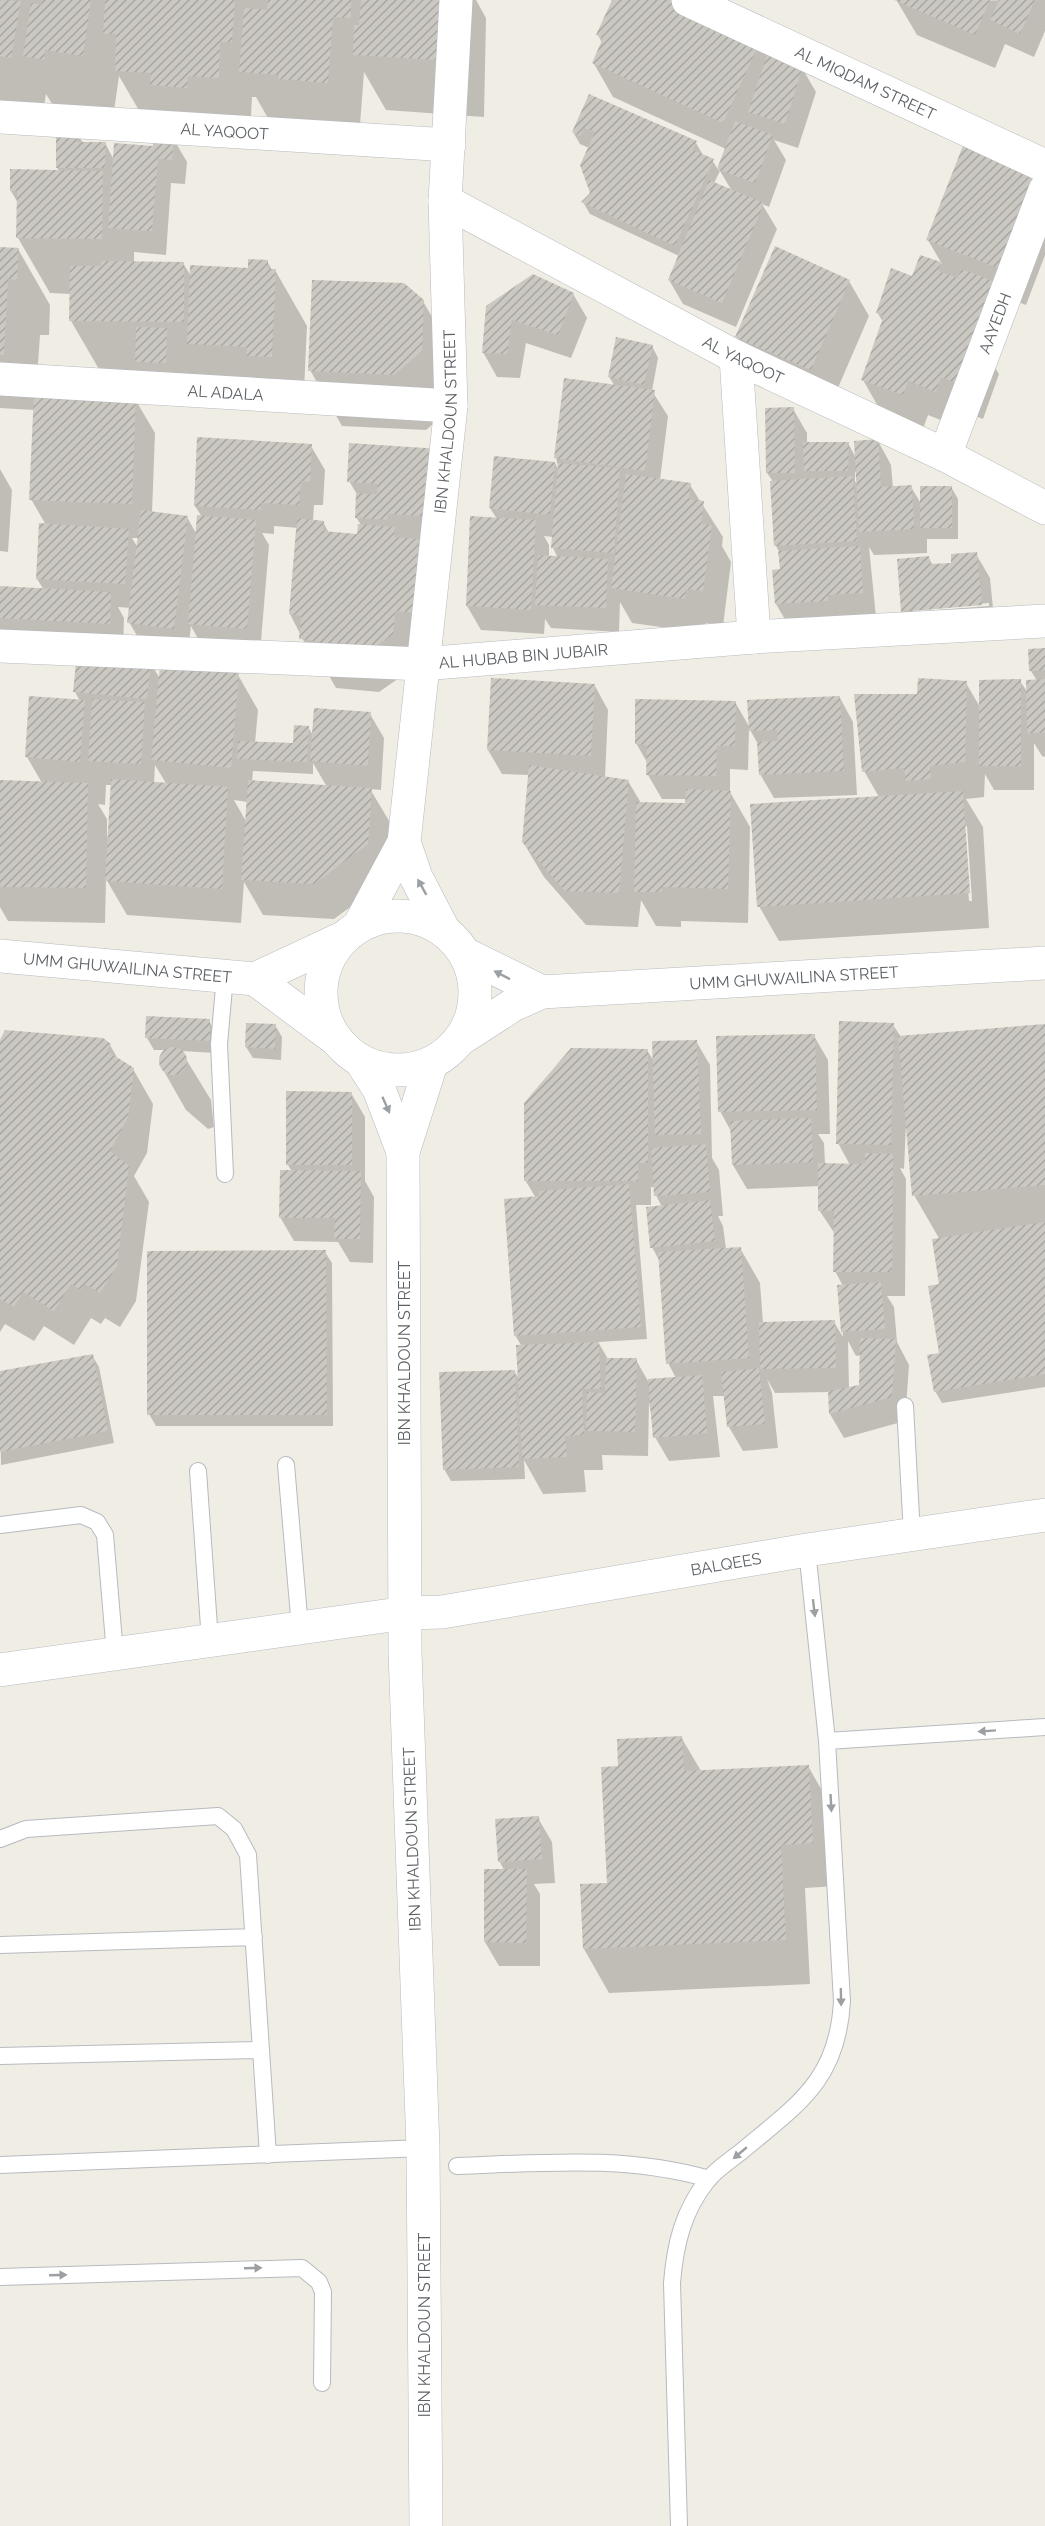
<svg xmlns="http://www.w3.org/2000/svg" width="1045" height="2526" font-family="Raleway,sans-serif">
  <defs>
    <pattern id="building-hatch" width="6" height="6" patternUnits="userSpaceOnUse" patternTransform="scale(1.5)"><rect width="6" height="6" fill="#cbc8c1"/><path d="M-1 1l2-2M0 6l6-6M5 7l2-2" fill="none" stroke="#a8a6a1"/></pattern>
  </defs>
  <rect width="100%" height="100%" fill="#f0ede4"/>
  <path fill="#0003" fill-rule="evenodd" d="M 0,0 L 476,0 L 486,18 L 484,117 L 386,110 L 364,72 L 359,138 L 273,127 L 256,97 L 252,97 L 250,134 L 148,126 L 119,76 L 114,111 L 57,112 L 46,94 L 43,113 L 0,106 Z
    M 614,0 L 683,0 L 802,68 L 816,92 L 798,148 L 774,140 L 786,160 L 769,207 L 762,204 L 777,229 L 736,327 L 683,304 L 669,280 L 679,256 L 590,214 L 583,202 L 591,193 L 589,148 L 580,144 L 573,132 L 590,96 L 696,143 L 703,155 L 712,160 L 719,171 L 726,149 L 613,97 L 593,62 L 602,43 L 598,35 ZM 720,171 L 732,191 L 714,183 Z
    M 1045,0 L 1045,31 L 1034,57 L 1005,44 L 995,68 L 917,35 L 897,1 Z
    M 76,132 L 83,143 L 105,143 L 114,160 L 155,148 L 173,138 L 187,162 L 185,184 L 171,183 L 166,255 L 134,252 L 134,263 L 183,263 L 191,276 L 249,269 L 267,261 L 272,270 L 275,270 L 307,326 L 303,412 L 103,376 L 71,321 L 71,294 L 50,293 L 18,238 L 18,203 L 11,191 L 60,172 L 57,168 Z
    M 1045,171 L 1045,255 L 1026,305 L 999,295 L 994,366 L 999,374 L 983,419 L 961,411 L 956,426 L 928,415 L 923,429 L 883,415 L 863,380 L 883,322 L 877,312 L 913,278 L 921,256 L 942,264 L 928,240 Z
    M 0,248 L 18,249 L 50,305 L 49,335 L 40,335 L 36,394 L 135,399 L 155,433 L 152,513 L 187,517 L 197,535 L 202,517 L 195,506 L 311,446 L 325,470 L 323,505 L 314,505 L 313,521 L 323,522 L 329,533 L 358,536 L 361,525 L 356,517 L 358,496 L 349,481 L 439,450 L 448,576 L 442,648 L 379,692 L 336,688 L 328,674 L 320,673 L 290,614 L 298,528 L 274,526 L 274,534 L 262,533 L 269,545 L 260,653 L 203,648 L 191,626 L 188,652 L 143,646 L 129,622 L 131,608 L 118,607 L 124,618 L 123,648 L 0,641 L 0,587 L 44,590 L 37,579 L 46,525 L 31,499 L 34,410 L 0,408 ZM 132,538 L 139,538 L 138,548 Z
    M 849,281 L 869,316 L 831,404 L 757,372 L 737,337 Z
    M 573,294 L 587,318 L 571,358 L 526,343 L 520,378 L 497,377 L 483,352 L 487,307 Z
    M 423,301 L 455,358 L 453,407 L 426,430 L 342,426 L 310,370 Z
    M 652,346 L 658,358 L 652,391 L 668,416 L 660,480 L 690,485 L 723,537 L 722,546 L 731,562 L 723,626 L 706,623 L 704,633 L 632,623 L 620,602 L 619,632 L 551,628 L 545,619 L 544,634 L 481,630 L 467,606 L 497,519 L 490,508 L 555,463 L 559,471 L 556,458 L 615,386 L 609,377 ZM 544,536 L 553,537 L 553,548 L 558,558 L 549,557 L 549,545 Z
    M 793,409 L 807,433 L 807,443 L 848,443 L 856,458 L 878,441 L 891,465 L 893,488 L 911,487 L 922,505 L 951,487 L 958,499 L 958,539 L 927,539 L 927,553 L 874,555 L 869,547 L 876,617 L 790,628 L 776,604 L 781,571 L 780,553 L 776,546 L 772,480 L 767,473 ZM 855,472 L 857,472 L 858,487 L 855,481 Z
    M 0,469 L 12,490 L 8,552 L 0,551 Z
    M 976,554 L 990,578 L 995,628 L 917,635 L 903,611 L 928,557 L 933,565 L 953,564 ZM 989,603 L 989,606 L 912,612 L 912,609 Z
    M 1045,650 L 1045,757 L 1042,756 L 1034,743 L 1034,790 L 994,790 L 985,774 L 984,797 L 966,799 L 983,827 L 989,928 L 779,941 L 759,906 L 879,797 L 864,771 L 919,695 L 966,683 L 980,707 L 1020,681 L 1028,693 L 1037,681 L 1031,671 ZM 964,826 L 967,826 L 972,901 L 969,901 Z
    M 150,662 L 160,679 L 238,675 L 258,710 L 255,743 L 295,745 L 308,727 L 314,737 L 370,714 L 384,738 L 381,790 L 370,789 L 391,824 L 387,880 L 334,919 L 263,915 L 244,882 L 241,923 L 127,915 L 106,879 L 105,923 L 8,921 L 0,907 L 0,782 L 42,783 L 27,757 L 80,701 L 75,692 ZM 313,763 L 327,787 L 252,782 L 253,771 L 313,774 ZM 155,765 L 167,785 L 154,784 ZM 106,785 L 113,785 L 109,838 L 107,838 L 107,819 L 98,804 L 105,805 ZM 234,800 L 248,802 L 247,823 Z
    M 595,686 L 608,710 L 605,778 L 628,781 L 641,803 L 687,804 L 687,799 L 662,799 L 648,775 L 648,764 L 636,743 L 735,702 L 750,728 L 840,698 L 853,722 L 857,795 L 774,798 L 760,774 L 759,746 L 749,728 L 748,770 L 730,769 L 730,792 L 750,827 L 748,923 L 681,921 L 681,927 L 656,926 L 641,900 L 638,927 L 586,925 L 544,877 L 523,842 L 529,775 L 502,774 L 488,750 Z
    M 209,1021 L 216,1033 L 216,1053 L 181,1051 L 211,1100 L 214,1127 L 208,1129 L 186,1110 L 161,1066 L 160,1058 L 164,1050 L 154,1050 L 147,1038 Z
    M 275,1025 L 282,1037 L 281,1060 L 253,1058 L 246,1047 Z
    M 893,1025 L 901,1037 L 1045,1026 L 1045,1387 L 942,1403 L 935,1391 L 941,1354 L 940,1240 L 914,1195 L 908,1125 L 906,1125 L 904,1169 L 900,1168 L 906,1179 L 905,1296 L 887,1296 L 894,1307 L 897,1342 L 909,1365 L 905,1421 L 844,1438 L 830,1414 L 829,1392 L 775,1393 L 767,1379 L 772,1393 L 778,1448 L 743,1451 L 729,1427 L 725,1396 L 713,1396 L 720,1457 L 669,1461 L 655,1437 L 649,1402 L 648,1456 L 602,1455 L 603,1470 L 584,1470 L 586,1492 L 543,1494 L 524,1460 L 525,1479 L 451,1481 L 444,1469 L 514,1371 L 520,1380 L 522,1347 L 515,1335 L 536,1198 L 525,1180 L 647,1050 L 655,1063 L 696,1041 L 710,1065 L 712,1158 L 719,1170 L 723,1216 L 718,1216 L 723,1226 L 726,1249 L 740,1248 L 760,1283 L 763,1323 L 834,1322 L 843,1337 L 839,1287 L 843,1286 L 835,1271 L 835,1234 L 819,1210 L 820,1186 L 747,1189 L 733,1165 L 732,1133 L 720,1111 L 814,1036 L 828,1060 L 830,1134 L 818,1134 L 824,1143 L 825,1164 L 850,1165 L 838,1143 ZM 651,1187 L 655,1187 L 656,1195 L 662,1207 L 652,1247 L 660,1262 L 668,1363 L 676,1378 L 648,1381 L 636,1360 L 608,1359 L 598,1342 L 647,1339 L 636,1205 L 651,1205 ZM 848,1341 L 856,1356 L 861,1355 L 860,1387 L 849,1389 Z
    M 0,1043 L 110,1045 L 119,1061 L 133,1069 L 153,1104 L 147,1153 L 134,1176 L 149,1202 L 136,1301 L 120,1327 L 105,1318 L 101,1324 L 91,1318 L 74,1345 L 44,1326 L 34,1341 L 5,1324 L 0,1332 Z
    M 351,1093 L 365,1117 L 365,1181 L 374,1197 L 373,1263 L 350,1262 L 338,1242 L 294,1241 L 280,1217 L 292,1172 L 288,1165 Z
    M 325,1252 L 332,1263 L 333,1426 L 156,1426 L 149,1414 Z
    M 92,1355 L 99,1367 L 114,1443 L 1,1465 L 0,1373 Z
    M 681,1737 L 701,1771 L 808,1766 L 833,1810 L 837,1886 L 805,1888 L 810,1984 L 609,1993 L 584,1949 L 581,1886 L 608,1884 L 620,1768 Z
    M 538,1818 L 552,1842 L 555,1883 L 534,1884 L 540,1894 L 540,1966 L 499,1966 L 485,1942 L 504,1870 L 500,1862 Z"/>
  <path fill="url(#building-hatch)" d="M 0,0 L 21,1 L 11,58 L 0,56 Z
    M 42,0 L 91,0 L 83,56 L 45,50 L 44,60 L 23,56 L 31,3 L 41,5 Z
    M 105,0 L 235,0 L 232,42 L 220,42 L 219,78 L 188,76 L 187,88 L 150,85 L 151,73 L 115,71 L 116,34 L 103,34 Z
    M 268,0 L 351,0 L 351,18 L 333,17 L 328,83 L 278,79 L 279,75 L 239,72 L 244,8 L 267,10 Z
    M 361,0 L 453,0 L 453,61 L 353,55 L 354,25 L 359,25 Z
    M 612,0 L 686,0 L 763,35 L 723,123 L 592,63 L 603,38 L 596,35 Z
    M 894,0 L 990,0 L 975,35 Z
    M 999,0 L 1035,0 L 1020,34 L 990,20 Z
    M 767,55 L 803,66 L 785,124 L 748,112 Z
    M 589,94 L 697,141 L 693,150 L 714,159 L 675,246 L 581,202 L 590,193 L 580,165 L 595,132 L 584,128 L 580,136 L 572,132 Z
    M 735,121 L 773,135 L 755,183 L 717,169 Z
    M 56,130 L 77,131 L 77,142 L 106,142 L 105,168 L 56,168 Z
    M 154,135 L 174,136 L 172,160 L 158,159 L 152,231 L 108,228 L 114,143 L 153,146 Z
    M 966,138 L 1045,169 L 1006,271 L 926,240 Z
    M 10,169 L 103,171 L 102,239 L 16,238 L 17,191 L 10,191 Z
    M 709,180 L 764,203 L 722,303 L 668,280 Z
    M 775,246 L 850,280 L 811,370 L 735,337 Z
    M 0,247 L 19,248 L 17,280 L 8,279 L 4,355 L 0,355 Z
    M 920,255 L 941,262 L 938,271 L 958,278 L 961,269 L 993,281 L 972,336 L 963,385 L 941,377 L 936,392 L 908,381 L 903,395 L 861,380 L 884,315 L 876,313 L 891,268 L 912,276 Z
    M 248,259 L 268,260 L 268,269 L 276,269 L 272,357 L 246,356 L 247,347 L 187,344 L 190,265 L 248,268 Z
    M 101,261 L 184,262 L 184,322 L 69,321 L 70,266 L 101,266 Z
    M 533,274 L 574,293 L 558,335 L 512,320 L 507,354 L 482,353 L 486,306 Z
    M 312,280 L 404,283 L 424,300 L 422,351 L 394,375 L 308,371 Z
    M 136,327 L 167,328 L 166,363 L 135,362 Z
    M 616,337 L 653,345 L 644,385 L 608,377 Z
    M 564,378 L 655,390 L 645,471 L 554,458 Z
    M 34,393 L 136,397 L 132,504 L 29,500 Z
    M 794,407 L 795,473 L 766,473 L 765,408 Z
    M 197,437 L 312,444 L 310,482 L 301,481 L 299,505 L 261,503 L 261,510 L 194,506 Z
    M 878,439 L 881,487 L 912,485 L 914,529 L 859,532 L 854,441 Z
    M 803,442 L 849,442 L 848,471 L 804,471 Z
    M 349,443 L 440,449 L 436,517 L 388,514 L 387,520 L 355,518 L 356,493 L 377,494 L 377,484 L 347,482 Z
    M 494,456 L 555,462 L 550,515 L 489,508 Z
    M 558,463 L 620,468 L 614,553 L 551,548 Z
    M 626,474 L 691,483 L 689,499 L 704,501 L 701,524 L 712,525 L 703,591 L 686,589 L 685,599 L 611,588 Z
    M 853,476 L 857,541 L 774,546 L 770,481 Z
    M 920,486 L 952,486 L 952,528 L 920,528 Z
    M 141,510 L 188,516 L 174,629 L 127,623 Z
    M 197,515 L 256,520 L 247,629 L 188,624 Z
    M 470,516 L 536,520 L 531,610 L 466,606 Z
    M 297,518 L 324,521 L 323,531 L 357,534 L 358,524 L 395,527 L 394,537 L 429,540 L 423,614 L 395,611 L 393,635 L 358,657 L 314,653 L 315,641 L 299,639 L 301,616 L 289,614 Z
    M 39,523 L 129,529 L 125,584 L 36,579 Z
    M 860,546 L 863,593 L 828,595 L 828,601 L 775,604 L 772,570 L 780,569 L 778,551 Z
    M 977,552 L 982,605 L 901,612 L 897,559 L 929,556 L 930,564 L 951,563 L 951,554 Z
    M 538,555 L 608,559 L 606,608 L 535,605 Z
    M 0,586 L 111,592 L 110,624 L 0,618 Z
    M 1045,648 L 1045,670 L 1029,671 L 1028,649 Z
    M 77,653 L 151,661 L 147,699 L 73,692 Z
    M 160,666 L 239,673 L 231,768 L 151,760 Z
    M 491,678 L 595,684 L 591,756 L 487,750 Z
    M 918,678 L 967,681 L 965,762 L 930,766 L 931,779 L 906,781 L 904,768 L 862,772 L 854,694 L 917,694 Z
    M 1021,679 L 1021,766 L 979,766 L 979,680 Z
    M 1045,679 L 1045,733 L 1027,733 L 1026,680 Z
    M 29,696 L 85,700 L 80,762 L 25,757 Z
    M 840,696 L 844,771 L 759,775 L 757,742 L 778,741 L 777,730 L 749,731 L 747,700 Z
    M 92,699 L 145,702 L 141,764 L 88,761 Z
    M 635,699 L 736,701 L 735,746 L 717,746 L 716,776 L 646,775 L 647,745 L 635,744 Z
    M 314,708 L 371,712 L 368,766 L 310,761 Z
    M 294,725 L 309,726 L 307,762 L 237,759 L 238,741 L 293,743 Z
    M 529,765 L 629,780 L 619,893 L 565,891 L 522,842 Z
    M 111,779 L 228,787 L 222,889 L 105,881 Z
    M 0,780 L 88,783 L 86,888 L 0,887 Z
    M 248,780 L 372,788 L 368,844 L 314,884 L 241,880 Z
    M 686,789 L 731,791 L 728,889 L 662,887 L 662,892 L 634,892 L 636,802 L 685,803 Z
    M 963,791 L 970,893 L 757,907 L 750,804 Z
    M 146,1016 L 210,1019 L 210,1041 L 145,1038 Z
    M 839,1021 L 894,1023 L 891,1145 L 836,1144 Z
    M 246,1023 L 276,1024 L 275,1049 L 245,1047 Z
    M 1045,1024 L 1045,1185 L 912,1196 L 898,1036 Z
    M 5,1030 L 103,1038 L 111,1044 L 107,1051 L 134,1068 L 128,1117 L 110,1151 L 129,1166 L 117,1266 L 100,1293 L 85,1284 L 81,1290 L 71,1284 L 54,1311 L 23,1292 L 14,1307 L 0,1299 L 0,1040 Z
    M 815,1034 L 817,1110 L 718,1112 L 716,1036 Z
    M 697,1040 L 701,1134 L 655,1135 L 652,1041 Z
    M159 1061a14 14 0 1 1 28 0a14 14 0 1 1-28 0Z
    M 571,1048 L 648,1049 L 648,1163 L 638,1163 L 638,1181 L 524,1181 L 524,1103 Z
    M 286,1091 L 352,1092 L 352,1165 L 286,1165 Z
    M 811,1118 L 813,1162 L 732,1165 L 730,1121 Z
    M 706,1144 L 710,1192 L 654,1196 L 651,1148 Z
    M 865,1153 L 893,1154 L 892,1272 L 833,1272 L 834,1211 L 818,1211 L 818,1163 L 865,1164 Z
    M 280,1170 L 361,1171 L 360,1239 L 334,1239 L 335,1218 L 279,1218 Z
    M 629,1184 L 641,1327 L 514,1336 L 504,1199 L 539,1196 L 539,1191 Z
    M 710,1200 L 715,1241 L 650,1248 L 646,1207 Z
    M 1045,1222 L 1045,1374 L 934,1392 L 927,1355 L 939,1353 L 928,1286 L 939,1284 L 932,1239 Z
    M 741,1247 L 749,1358 L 666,1364 L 658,1252 Z
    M 326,1250 L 327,1415 L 147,1415 L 147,1251 Z
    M 881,1282 L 885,1329 L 841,1332 L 837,1285 Z
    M 835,1320 L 836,1368 L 760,1369 L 759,1322 Z
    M 860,1338 L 896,1339 L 892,1397 L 829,1414 L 828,1391 L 859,1385 Z
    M 599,1342 L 601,1389 L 582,1389 L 584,1435 L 565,1436 L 567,1457 L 522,1459 L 516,1345 Z
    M 93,1354 L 108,1431 L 0,1452 L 0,1371 Z
    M 606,1358 L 637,1358 L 635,1432 L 586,1431 L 587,1392 L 605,1393 Z
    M 759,1368 L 765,1424 L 727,1427 L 721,1372 Z
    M 515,1370 L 519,1467 L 443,1470 L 439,1372 Z
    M 702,1375 L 707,1433 L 653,1438 L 648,1379 Z
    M 682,1736 L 684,1771 L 809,1765 L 813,1843 L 781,1845 L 786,1940 L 583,1949 L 580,1884 L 607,1883 L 601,1767 L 618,1766 L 617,1739 Z
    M 539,1816 L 542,1859 L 498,1862 L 495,1819 Z
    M 484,1869 L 527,1869 L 526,1943 L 484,1942 Z"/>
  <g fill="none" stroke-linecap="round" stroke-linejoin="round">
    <g stroke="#b7babf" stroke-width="18">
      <path id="service" d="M 225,1174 L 219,1044 L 225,976
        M 905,1406 L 912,1535
        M 286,1465 L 300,1628
        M 198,1471 L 210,1641
        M 0,1525 L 81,1515 L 97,1522 L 105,1535 L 115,1654
        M 827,1741 L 1045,1727
        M 0,1839 L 26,1829 L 218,1816 L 234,1829 L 248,1855 L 268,2155
        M 0,1945 L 254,1937
        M 0,2056 L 261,2050
        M 0,2165 L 423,2148
        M 457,2166 C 544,2163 625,2155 709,2179
        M 0,2277 L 302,2268 L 319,2282 L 323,2292 L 322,2383
        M 679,2526 L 672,2283 C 675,2245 683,2211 707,2181 C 716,2169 731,2160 742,2151 C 798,2104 838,2080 842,2001 L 827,1741 L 807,1550"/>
    </g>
    <g stroke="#b7babf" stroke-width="34">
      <g id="minor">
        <path id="s1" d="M 688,0 L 1045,166"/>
        <path id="s2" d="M 0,117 L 449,145"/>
        <path id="s3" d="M 445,201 L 736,357 L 945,455 L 1045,508"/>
        <path d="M 736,357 L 754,637"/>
        <path id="s4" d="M 0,379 L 451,406"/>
        <path id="s5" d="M 945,455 L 1045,190"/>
        <path id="s6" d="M 0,646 L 422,664 L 754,637 L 1045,621"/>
        <path d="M 404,842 L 416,877 L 444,931"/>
        <path id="s7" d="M 359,926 L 404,842 L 451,406 L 445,201 L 456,0"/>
        <path d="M 361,1061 L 379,1089 L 403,1152"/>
        <path id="s8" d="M 0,1670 L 406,1613 L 442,1612 L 807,1550 L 1045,1515"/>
        <path d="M 426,2526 L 423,2148 L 405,1652 L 403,1152 L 431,1064"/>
      </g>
    </g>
    <g stroke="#b7babf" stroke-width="34">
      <g id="tertiary">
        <circle cx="398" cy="993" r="77"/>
        <path d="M 465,954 L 542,992"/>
        <path id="s9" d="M 0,956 L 255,979 L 345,937"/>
        <path d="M 255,979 L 333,1037"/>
        <path id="s10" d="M 462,1038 L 513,1005 L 542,992 L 1045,963"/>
      </g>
    </g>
    <use href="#service" stroke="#fff" stroke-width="16"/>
    <use href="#minor" stroke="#fff" stroke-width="33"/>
    <use href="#tertiary" stroke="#fff" stroke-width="33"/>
  </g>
  <defs><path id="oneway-solid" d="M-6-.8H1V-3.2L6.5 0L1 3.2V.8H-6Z" transform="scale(1.5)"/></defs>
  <g fill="#9da0a3">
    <use href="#oneway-solid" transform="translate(422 887) rotate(-119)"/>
    <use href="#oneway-solid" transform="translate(502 975) rotate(-153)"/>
    <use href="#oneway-solid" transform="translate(386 1105) rotate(66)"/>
    <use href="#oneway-solid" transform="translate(814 1608) rotate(83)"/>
    <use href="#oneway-solid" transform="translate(987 1731) rotate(176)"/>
    <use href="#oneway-solid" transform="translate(831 1803) rotate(87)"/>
    <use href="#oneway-solid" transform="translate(841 1997) rotate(89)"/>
    <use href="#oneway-solid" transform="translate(740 2153) rotate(140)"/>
    <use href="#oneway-solid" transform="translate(253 2268) rotate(-2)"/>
    <use href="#oneway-solid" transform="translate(58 2275) rotate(-2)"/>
  </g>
  <g text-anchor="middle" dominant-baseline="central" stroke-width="4.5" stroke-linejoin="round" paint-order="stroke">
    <g font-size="16" fill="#5c6166" stroke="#fff">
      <text stroke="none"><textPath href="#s1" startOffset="196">AL MIQDAM STREET</textPath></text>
      <text stroke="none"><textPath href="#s2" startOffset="225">AL YAQOOT</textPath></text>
      <text stroke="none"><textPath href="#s5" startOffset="141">AAYEDH</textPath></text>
      <text stroke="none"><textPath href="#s3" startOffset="338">AL YAQOOT</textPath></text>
      <text stroke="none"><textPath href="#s4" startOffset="226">AL ADALA</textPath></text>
      <text stroke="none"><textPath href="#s7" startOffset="518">IBN KHALDOUN STREET</textPath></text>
      <text stroke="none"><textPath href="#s6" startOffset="524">AL HUBAB BIN JUBAIR</textPath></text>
      <text stroke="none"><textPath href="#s9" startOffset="128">UMM GHUWAILINA STREET</textPath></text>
      <text stroke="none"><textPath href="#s10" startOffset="345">UMM GHUWAILINA STREET</textPath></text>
      <text transform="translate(404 1353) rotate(-90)">IBN KHALDOUN STREET</text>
      <text stroke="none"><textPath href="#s8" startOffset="734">BALQEES</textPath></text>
      <text transform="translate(412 1839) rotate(-92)">IBN KHALDOUN STREET</text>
      <text transform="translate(424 2325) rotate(-90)">IBN KHALDOUN STREET</text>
    </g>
  </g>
</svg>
